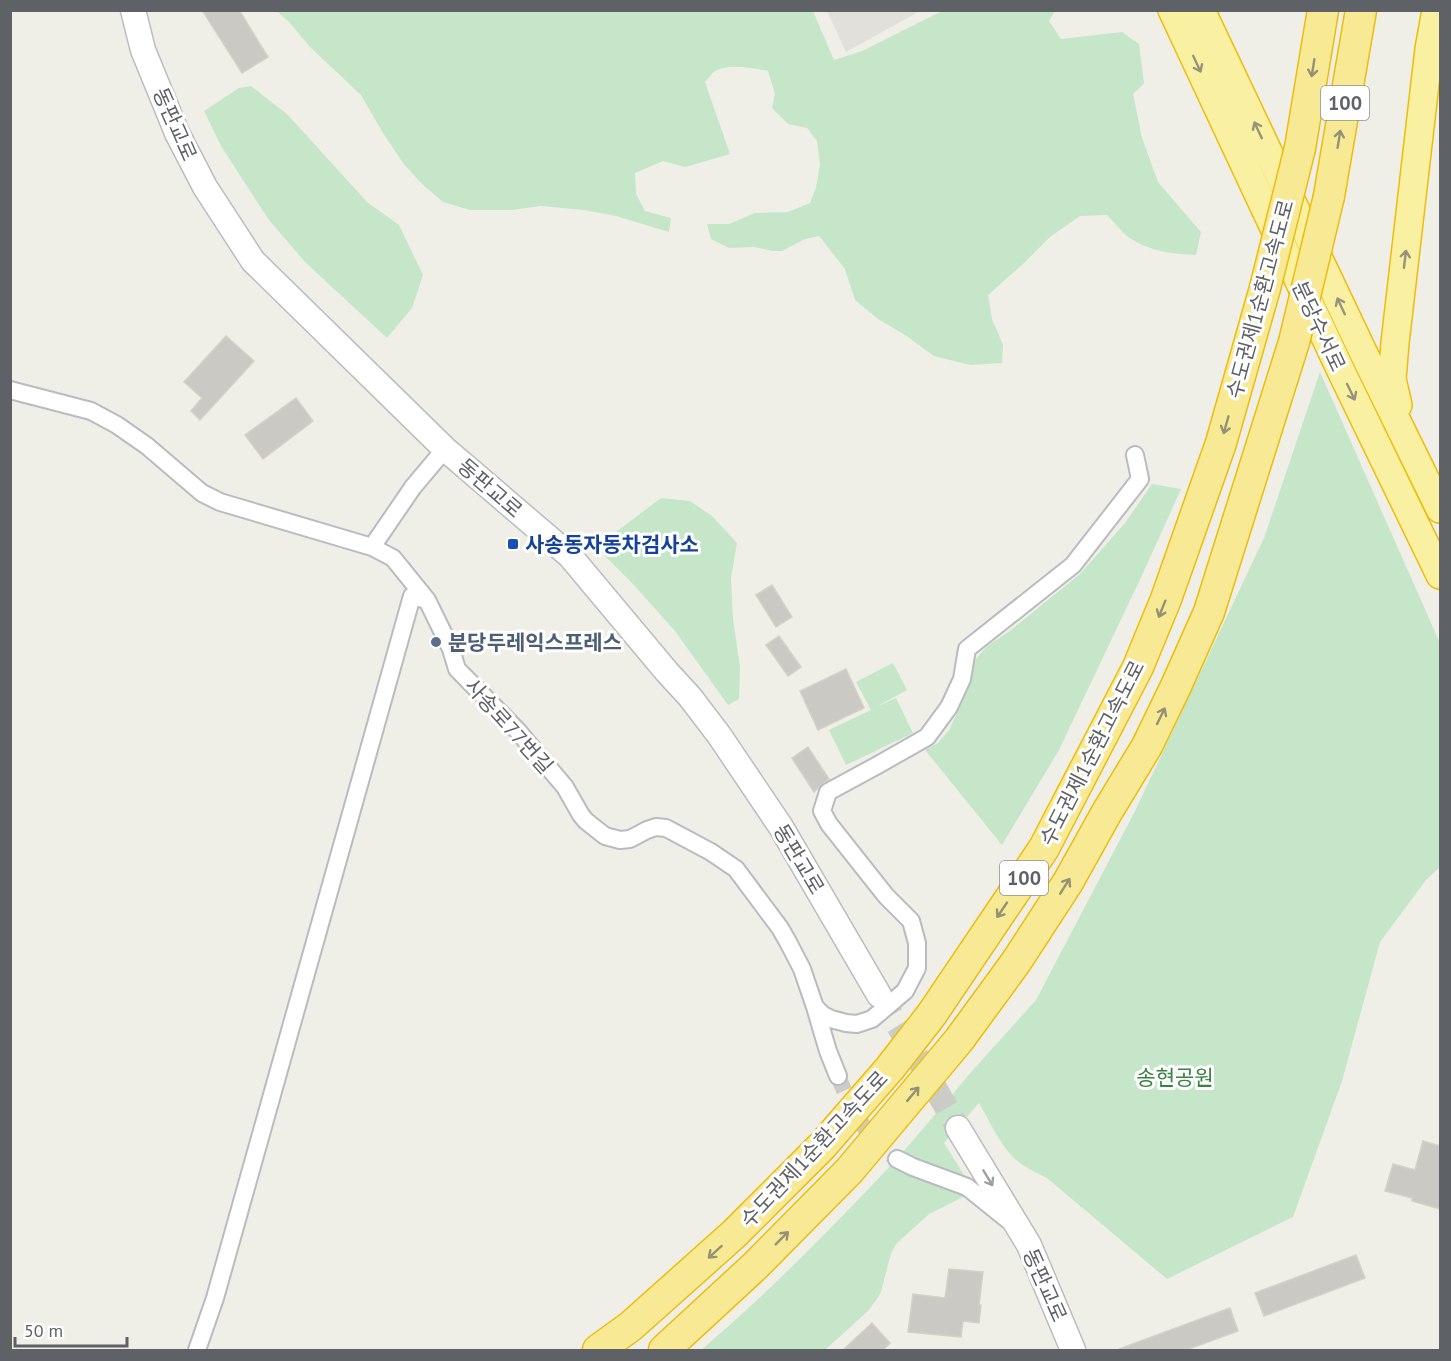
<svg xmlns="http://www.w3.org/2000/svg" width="1451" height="1361" font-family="'PT Sans','Noto Sans KR',sans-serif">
  <rect width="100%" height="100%" fill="#f0efe7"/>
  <path fill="#e2e0db" d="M 827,11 L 920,11 L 846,52 Z"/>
  <path fill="#c5e6c8" d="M 277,11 L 813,11 L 834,60 L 862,51 L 942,11 L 1055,11 L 1049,21 L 1061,39 L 1122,32 L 1139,44 L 1144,83 L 1133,94 L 1142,138 L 1158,182 L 1201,232 L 1196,255 C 1172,254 1147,251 1127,236 C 1120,230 1114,222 1107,215 L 1080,216 L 1050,237 L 1024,263 L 988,295 L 992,319 L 1003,345 L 1002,363 L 970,365 L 934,356 L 905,335 L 878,319 L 855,300 L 845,269 L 819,236 L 805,239 L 782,251 L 773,251 L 754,247 L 729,248 L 711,239 L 707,224 L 729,224 L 755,213 L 788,212 L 810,203 L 816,187 L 820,165 L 817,141 L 807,128 L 788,124 L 772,108 L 775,94 L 768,71 C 752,68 730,63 715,71 C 711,74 708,79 705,82 L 730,154 L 685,167 L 663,161 L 635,173 L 636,194 L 645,211 L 671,218 L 669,232 L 616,216 L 584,210 L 541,206 L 512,210 L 470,210 L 443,202 L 422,184 L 403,163 L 383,133 L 361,95 L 311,48 L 289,22 Z
    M 251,86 L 288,115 L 367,202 L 399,225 L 423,275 L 412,308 L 387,338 L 305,262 L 269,220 L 221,146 L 204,111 L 239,88 Z
    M 1320,372 L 1440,643 L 1440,867 L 1426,880 L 1380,942 L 1342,1081 L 1293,1217 L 1167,1279 L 1047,1178 C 1036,1173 1024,1167 1015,1159 C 1000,1145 989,1120 979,1103 L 944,1143 L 966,1178 L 908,1159 L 903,1152 L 973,1070 L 1036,1000 L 1135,811 L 1264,538 Z
    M 1152,484 L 1181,489 L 1144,571 L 1059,750 L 1002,845 L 925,750 L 938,743 L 949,730 L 961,705 L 976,659 L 987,646 L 1010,631 L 1080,574 L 1125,523 Z
    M 661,498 L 690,501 L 712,516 L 737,543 L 731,578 L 733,619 L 740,667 L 739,699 L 728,705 L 675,631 L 632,583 L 596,547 Z
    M 893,663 L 907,690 L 876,707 L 896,698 L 913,733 L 846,765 L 829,730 L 871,710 L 856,682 Z
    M 893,1163 L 969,1194 L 929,1214 L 897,1243 L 891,1253 L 881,1292 L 877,1299 L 868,1311 L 825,1350 L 701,1350 C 769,1292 832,1228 893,1163 Z"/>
  <path fill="#cbc9c4" stroke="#d4d1c5" stroke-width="1.5" d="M 202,10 L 239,10 L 268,57 L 242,73 Z
    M 226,336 L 254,361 L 200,420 L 191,411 L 202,398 L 184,382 Z
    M 296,398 L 313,421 L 263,459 L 245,435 Z
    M 772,585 L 792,617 L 776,627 L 756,595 Z
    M 779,636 L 801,667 L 788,676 L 766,645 Z
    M 846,669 L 864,708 L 818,730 L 800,691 Z
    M 808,747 L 829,779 L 823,783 L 814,792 L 792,758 Z
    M 1423,1141 L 1440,1146 L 1440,1209 L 1412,1201 L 1412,1198 L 1385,1191 L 1393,1164 L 1415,1170 Z
    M 1356,1255 L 1365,1278 L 1264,1316 L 1255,1293 Z
    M 949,1269 L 983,1272 L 979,1305 L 981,1305 L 979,1323 L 963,1321 L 961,1337 L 908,1332 L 913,1294 L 945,1298 Z
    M 1230,1308 L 1238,1331 L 1186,1350 L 1119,1350 L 1119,1349 Z
    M 872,1323 L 890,1343 L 883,1350 L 843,1350 Z"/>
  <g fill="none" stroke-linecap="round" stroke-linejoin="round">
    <path stroke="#ccccc7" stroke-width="16" stroke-dasharray="16 8" stroke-linecap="butt" d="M 838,1076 C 851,1109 867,1139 897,1159"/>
    <path stroke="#ccccc7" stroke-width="24" stroke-dasharray="24 12" stroke-linecap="butt" d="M 879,995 L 919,1060 L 958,1128"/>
    <g stroke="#b9bbc0" stroke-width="20">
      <path id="minor" d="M 10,390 L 91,411 L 117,425 L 147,446 L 202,493 L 220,502 L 372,547 L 393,558 L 427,600 L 451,649 L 457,669 L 517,730 L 565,787 L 581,815 L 586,821 L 605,836 L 620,840 L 630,839 L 647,830 L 656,827 L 666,828 L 711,852 L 736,869 L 780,928 L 788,942 L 802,969 L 815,1007 L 823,1015 L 831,1019 L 846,1023 L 857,1024 L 872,1019 L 905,991 L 917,968 L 917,943 L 911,921 L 886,896 L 829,824 L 822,811 L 828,792 L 876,766 L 927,737 L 949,707 L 962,679 L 967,649 L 1073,565 L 1140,479 L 1135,455
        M 372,547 L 413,487 L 445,449
        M 815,1007 L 828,1051 L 838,1076
        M 897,1159 L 913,1167 L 967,1187 L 1008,1220
        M 197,1350 L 215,1298 L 412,596 L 427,600"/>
    </g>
    <g stroke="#babcc1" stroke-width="27">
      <path id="secondary" d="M 133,10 L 143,50 L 177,133 L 205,187 L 253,261 L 445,449 L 570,556 L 667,672 L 690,697 L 719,735 L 781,827 L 879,995
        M 958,1128 L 1029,1245 L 1073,1350"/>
    </g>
    <g stroke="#ecbd0a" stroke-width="30">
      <path id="trunk" d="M 1172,10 L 1341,371 L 1440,575
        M 1201,10 L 1365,356 L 1440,509
        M 1398,405 L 1392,379 L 1395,343 L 1429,49 L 1436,10"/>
    </g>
    <g stroke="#ecbd0a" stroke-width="33">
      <path id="motorway" d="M 1300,148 L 1323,10
        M 1329,196 L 1361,10
        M 598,1350 L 631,1326 L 734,1234 L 822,1146 L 890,1068 L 932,1014 L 1044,848 L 1138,667 L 1166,599 L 1221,443 L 1265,288
        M 664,1350 L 755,1266 L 849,1171 L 959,1040 L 1016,962 L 1068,882 L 1107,812 L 1147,746 L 1176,686 L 1209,612 L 1294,342"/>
    </g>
    <use href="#minor" stroke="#fff" stroke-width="16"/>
    <use href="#secondary" stroke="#fff" stroke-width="24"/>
    <use href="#trunk" stroke="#faf0a2" stroke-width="27"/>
    <use href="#motorway" stroke="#f8ea95" stroke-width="30"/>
    <g stroke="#ecbd0a" stroke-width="33" stroke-linecap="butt">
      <path id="motorway-bridge" d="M 1265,288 L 1300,148
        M 1294,342 L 1329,196"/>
    </g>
    <use href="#motorway-bridge" stroke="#f8ea95" stroke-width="30"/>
  </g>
  <defs><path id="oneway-shaft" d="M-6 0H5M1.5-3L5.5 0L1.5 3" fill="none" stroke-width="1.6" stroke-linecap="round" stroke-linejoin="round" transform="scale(1.5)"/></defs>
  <g stroke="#95937b">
    <use href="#oneway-shaft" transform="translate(1197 64) rotate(65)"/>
    <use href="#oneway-shaft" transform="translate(1258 130) rotate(-115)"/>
    <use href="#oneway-shaft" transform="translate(1405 259) rotate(-83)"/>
    <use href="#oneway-shaft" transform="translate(1341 306) rotate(-115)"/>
    <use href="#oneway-shaft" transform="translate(1351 392) rotate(64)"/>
  </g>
  <g stroke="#949176">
    <use href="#oneway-shaft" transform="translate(1313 68) rotate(99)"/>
    <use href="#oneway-shaft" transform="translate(1339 139) rotate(-81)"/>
    <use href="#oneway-shaft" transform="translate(1226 425) rotate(106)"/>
    <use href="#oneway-shaft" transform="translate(1162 609) rotate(112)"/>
    <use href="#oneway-shaft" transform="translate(1161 716) rotate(-64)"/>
    <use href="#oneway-shaft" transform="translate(1065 886) rotate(-58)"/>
    <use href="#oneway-shaft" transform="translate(1002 910) rotate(124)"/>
    <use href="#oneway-shaft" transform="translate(913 1094) rotate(-50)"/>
    <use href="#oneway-shaft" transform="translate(782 1238) rotate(-45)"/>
    <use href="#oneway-shaft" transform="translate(715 1252) rotate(138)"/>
  </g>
  <use stroke="#9ea0a3" href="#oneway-shaft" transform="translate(988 1178) rotate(59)"/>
  <rect fill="#1a4fb4" stroke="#fff" stroke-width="2" x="507" y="538" width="12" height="12" rx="3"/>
  <circle fill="#5c6f8a" stroke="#fff" stroke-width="2" cx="436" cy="642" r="6"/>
  <g text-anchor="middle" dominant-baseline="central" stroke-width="6" stroke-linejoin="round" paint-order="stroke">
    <g fill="#fff" stroke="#8e9094" stroke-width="1.5">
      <rect x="1321" y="86" width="48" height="34" rx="4.5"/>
      <rect x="1000" y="861" width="48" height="34" rx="4.5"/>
    </g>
    <g font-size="20" font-weight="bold" fill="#5e6166">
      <text x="1345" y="103">100</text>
      <text x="1024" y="878">100</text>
    </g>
    <g font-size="21" fill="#5e6166" stroke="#fff">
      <text transform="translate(175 124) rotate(66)">동판교로</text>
      <text transform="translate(1260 299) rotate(-75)">수도권제1순환고속도로</text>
      <text transform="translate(1319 326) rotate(65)">분당수서로</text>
      <text transform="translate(490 488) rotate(41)">동판교로</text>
      <text transform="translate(509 726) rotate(48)">사송로77번길</text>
      <text transform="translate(1092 753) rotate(-63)">수도권제1순환고속도로</text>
      <text transform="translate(799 859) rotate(59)">동판교로</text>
      <text transform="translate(814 1149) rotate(-47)">수도권제1순환고속도로</text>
      <text transform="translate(1045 1285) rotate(66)">동판교로</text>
    </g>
    <g font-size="21" font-weight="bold" fill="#164399" stroke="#fff" text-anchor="start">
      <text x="525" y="544">사송동자동차검사소</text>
    </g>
    <g font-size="21" font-weight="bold" fill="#4e5e75" stroke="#fff" text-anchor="start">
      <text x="448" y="642">분당두레익스프레스</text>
    </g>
    <g font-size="21" fill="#398344" stroke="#fff">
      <text x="1175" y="1077">송현공원</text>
    </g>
  </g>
  <rect width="1451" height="1361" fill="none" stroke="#5e6166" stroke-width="24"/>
  <path d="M15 1337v9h112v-9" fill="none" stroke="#5e6166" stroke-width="3"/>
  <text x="24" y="1337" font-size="18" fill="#5e6166" stroke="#ffffff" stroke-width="4.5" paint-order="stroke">50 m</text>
</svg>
